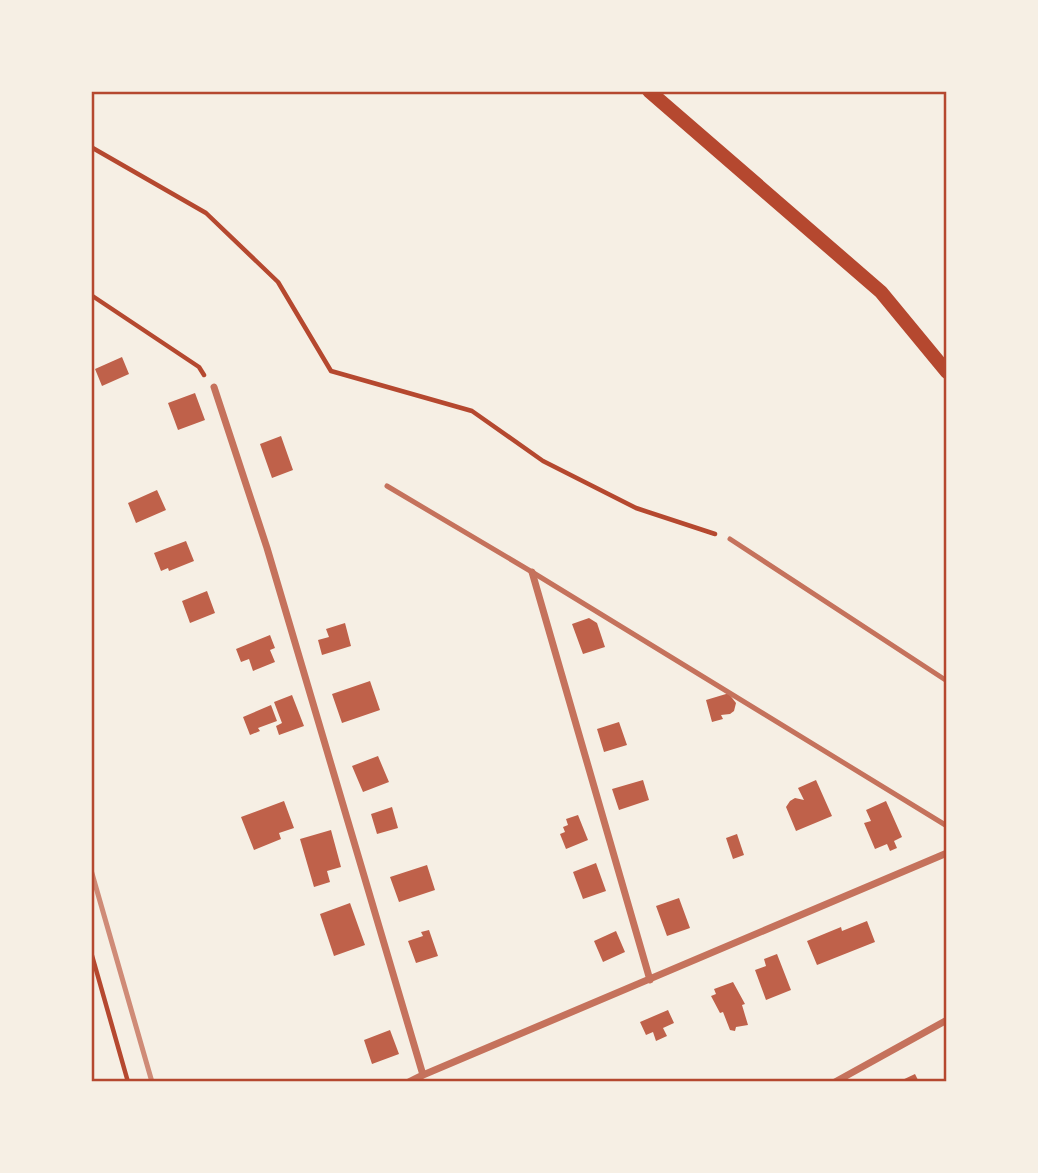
<svg xmlns="http://www.w3.org/2000/svg" width="1038" height="1173" font-family="'Work Sans',sans-serif">
  <rect width="100%" height="100%" fill="#f6efe4"/>
  <path fill="#bf614a" d="M 122,357 L 129,374 L 102,386 L 95,369 Z
    M 195,393 L 205,420 L 178,430 L 168,403 Z
    M 281,436 L 293,470 L 272,478 L 260,444 Z
    M 157,490 L 166,510 L 136,523 L 128,503 Z
    M 186,541 L 194,561 L 169,571 L 168,568 L 161,571 L 154,553 Z
    M 207,591 L 215,613 L 190,623 L 182,601 Z
    M 589,618 L 597,623 L 605,647 L 583,654 L 572,624 Z
    M 345,623 L 351,646 L 322,655 L 318,640 L 329,637 L 326,629 Z
    M 270,635 L 275,648 L 270,650 L 275,662 L 253,671 L 249,659 L 241,662 L 236,649 Z
    M 370,681 L 380,710 L 342,723 L 332,694 Z
    M 726,694 L 729,694 L 736,703 L 734,711 L 730,714 L 721,715 L 723,719 L 712,722 L 706,700 Z
    M 292,695 L 304,726 L 279,735 L 276,726 L 282,723 L 274,702 Z
    M 271,705 L 277,721 L 258,728 L 260,731 L 250,735 L 243,717 Z
    M 619,722 L 627,745 L 604,752 L 597,729 Z
    M 378,756 L 389,782 L 363,792 L 352,766 Z
    M 643,780 L 649,800 L 619,810 L 612,789 Z
    M 816,780 L 832,816 L 796,831 L 786,807 L 790,801 L 795,798 L 804,800 L 798,788 Z
    M 284,801 L 294,828 L 279,833 L 281,839 L 254,850 L 241,817 Z
    M 886,801 L 902,837 L 894,841 L 897,848 L 890,851 L 887,844 L 875,849 L 864,823 L 871,821 L 866,810 Z
    M 392,807 L 398,828 L 377,834 L 371,814 Z
    M 578,815 L 588,840 L 566,849 L 560,834 L 565,832 L 563,827 L 568,825 L 566,819 Z
    M 331,830 L 341,867 L 327,871 L 330,882 L 314,887 L 300,839 Z
    M 737,834 L 744,855 L 733,859 L 726,838 Z
    M 596,863 L 606,891 L 583,899 L 573,872 Z
    M 427,865 L 435,890 L 399,902 L 390,877 Z
    M 679,898 L 690,928 L 667,936 L 656,906 Z
    M 350,903 L 365,945 L 334,956 L 320,914 Z
    M 867,921 L 875,942 L 817,965 L 807,941 L 841,927 L 842,931 Z
    M 429,930 L 438,956 L 416,963 L 408,941 L 423,936 L 421,932 Z
    M 616,931 L 625,952 L 603,962 L 594,941 Z
    M 777,954 L 791,990 L 766,1000 L 755,970 L 766,966 L 764,959 Z
    M 733,982 L 745,1004 L 742,1005 L 748,1025 L 736,1027 L 735,1031 L 730,1030 L 723,1012 L 720,1013 L 711,996 L 716,994 L 714,989 Z
    M 668,1010 L 674,1023 L 663,1028 L 667,1036 L 656,1041 L 653,1032 L 646,1035 L 640,1022 Z
    M 390,1030 L 399,1054 L 372,1064 L 364,1040 Z
    M 915,1074 L 919,1082 L 898,1082 Z"/>
  <g fill="none" stroke-linecap="round" stroke-linejoin="round">
    <path stroke="#b5482f" stroke-width="4.5" d="M 91,147 L 206,213 L 278,282 L 331,371 L 472,411 L 543,461 L 636,508 L 715,534
      M 91,295 L 199,367 L 204,375
      M 91,952 L 128,1082"/>
    <path stroke="#c5725c" stroke-width="5" d="M 387,486 L 532,572 L 947,826
      M 730,539 L 947,681"/>
    <path stroke="#c5725c" stroke-width="7" d="M 214,387 L 267,548 L 423,1075 L 947,853
      M 532,572 L 650,980
      M 409,1082 L 423,1075
      M 835,1082 L 947,1020"/>
    <path stroke="#b5482f" stroke-width="14" d="M 649,91 L 881,292 L 947,372"/>
    <path stroke="#cf8b77" stroke-width="5" d="M 91,870 L 152,1082"/>
  </g>
  <rect width="1038" height="1173" fill="none" stroke="#f6efe4" stroke-width="186"/>
  <rect x="93" y="93" width="852" height="987" fill="none" stroke="#b5482f" stroke-width="2.5"/>
</svg>
